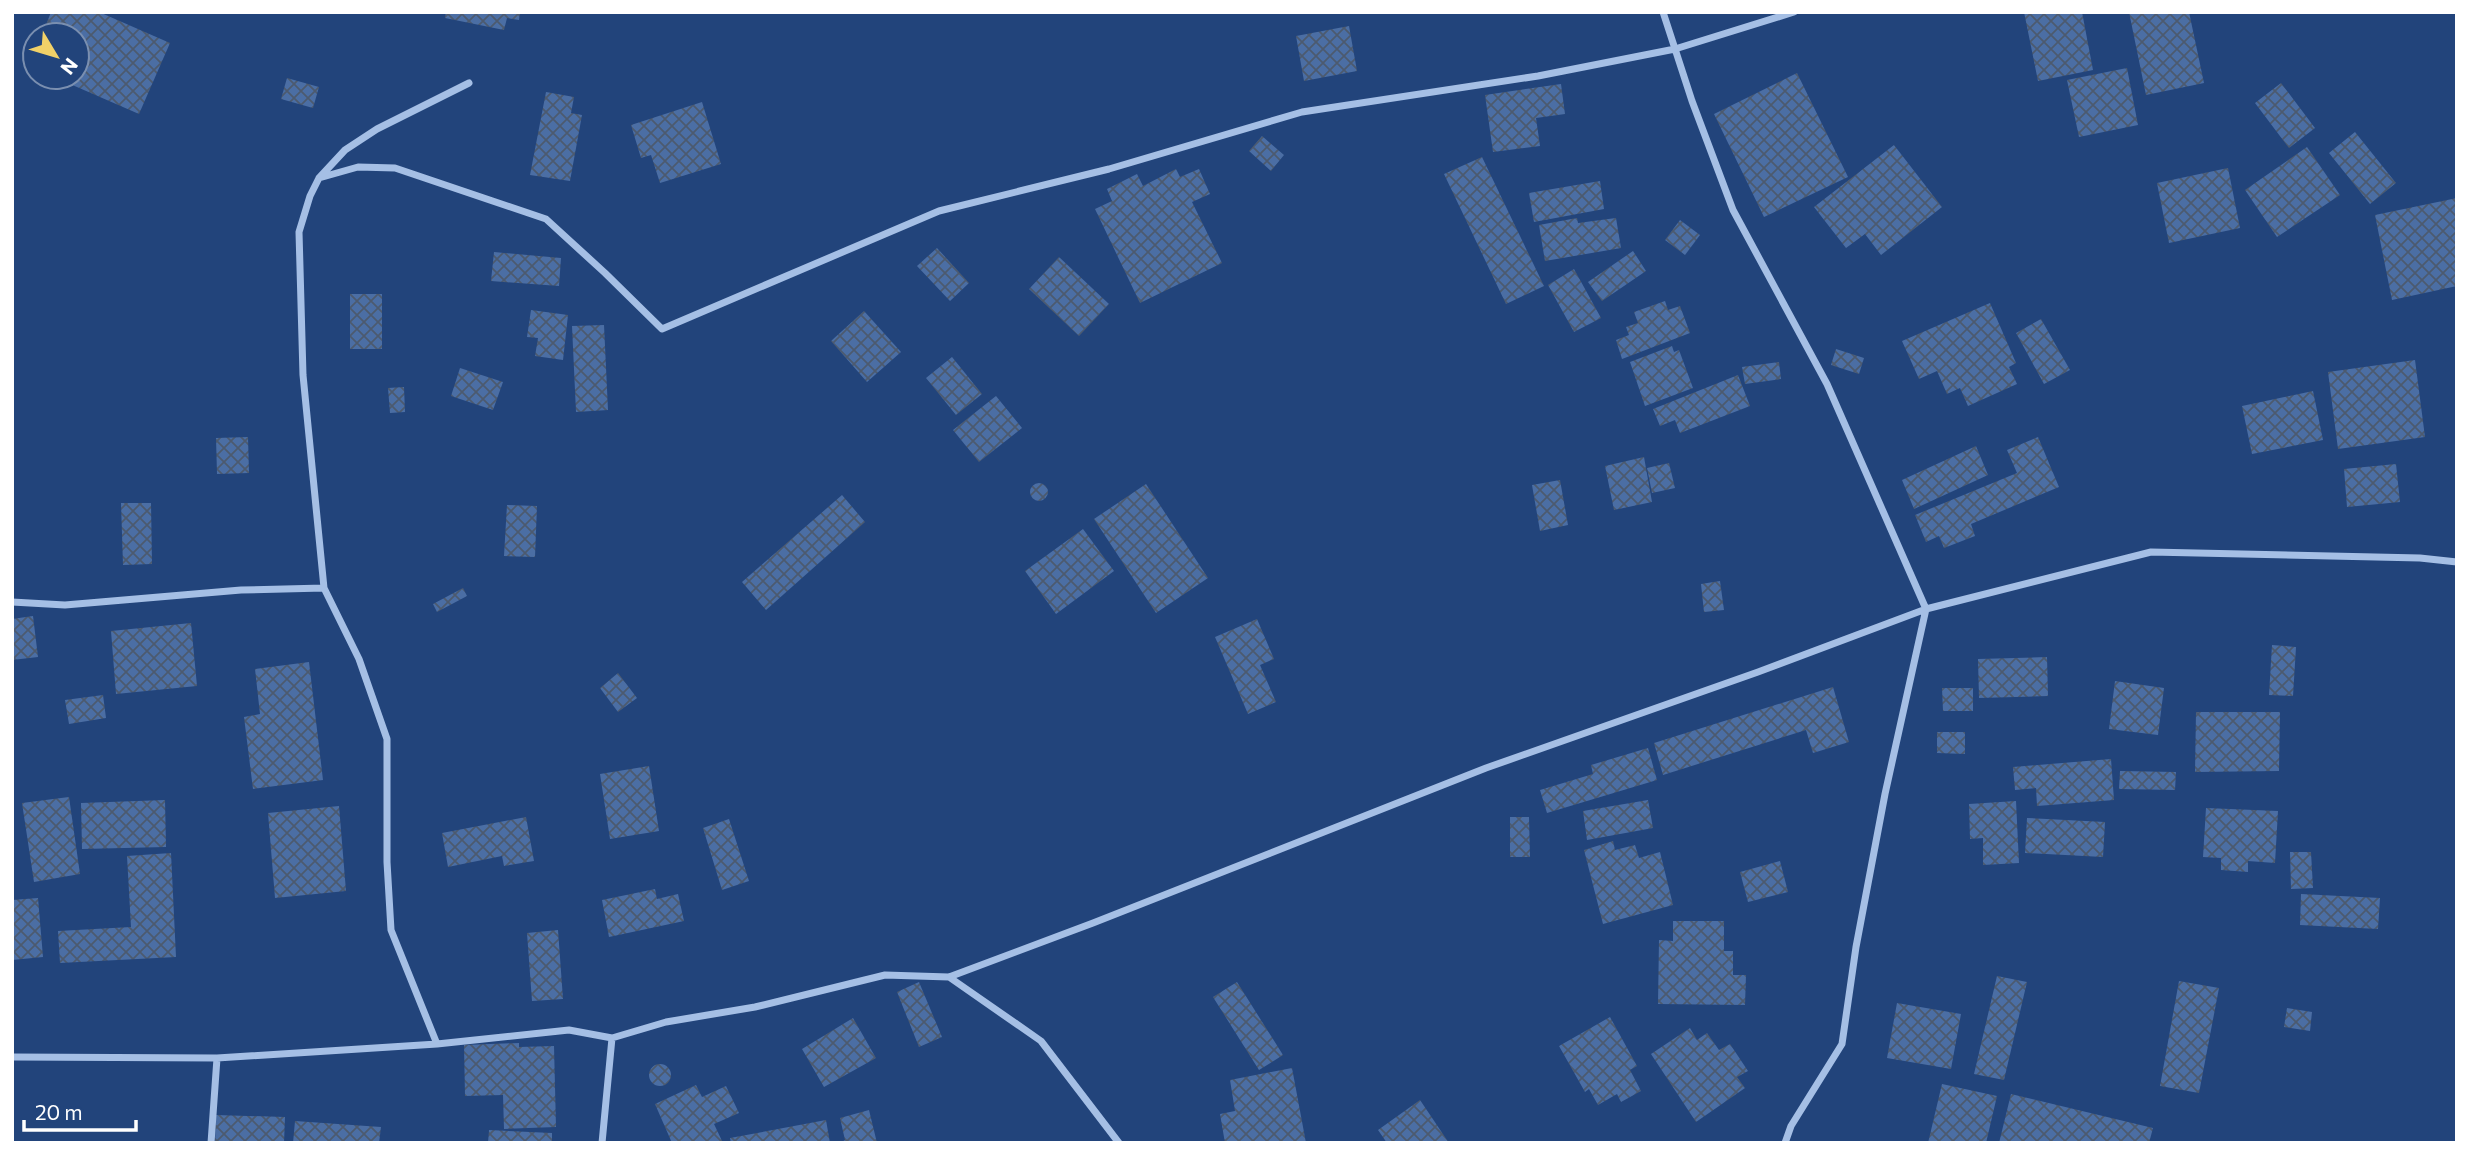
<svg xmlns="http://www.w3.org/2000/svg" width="2469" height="1155" font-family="Commissioner,sans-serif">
  <defs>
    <pattern id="building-cross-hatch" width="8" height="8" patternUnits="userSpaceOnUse" patternTransform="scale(1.75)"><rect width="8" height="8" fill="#4b6ea4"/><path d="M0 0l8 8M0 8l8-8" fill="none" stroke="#4c5a6f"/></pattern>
  </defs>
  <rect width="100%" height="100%" fill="#22447b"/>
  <path fill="url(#building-cross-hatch)" d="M 51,12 L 99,12 L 170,43 L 139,114 L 54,77 L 77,77 L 77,35 L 42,35 Z
    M 446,12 L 520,12 L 519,20 L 507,18 L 504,30 L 445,18 Z
    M 2024,12 L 2082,12 L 2093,70 L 2038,81 Z
    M 2129,12 L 2189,12 L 2204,83 L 2146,95 Z
    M 1349,26 L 1357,71 L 1304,81 L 1296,36 Z
    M 2127,68 L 2138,125 L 2079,137 L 2067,80 Z
    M 1797,73 L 1848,177 L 1764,217 L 1714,114 Z
    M 287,78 L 319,87 L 313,108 L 281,99 Z
    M 2281,83 L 2315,128 L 2289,148 L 2255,103 Z
    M 1561,84 L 1565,114 L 1536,118 L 1540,146 L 1493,152 L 1485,95 Z
    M 546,92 L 574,97 L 571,113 L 582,115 L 570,181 L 530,175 Z
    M 702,102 L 721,164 L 660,183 L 651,155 L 641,158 L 631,125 Z
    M 2355,132 L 2396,183 L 2370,204 L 2329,153 Z
    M 1262,136 L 1284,155 L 1271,171 L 1249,151 Z
    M 1894,145 L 1942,207 L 1881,255 L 1865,234 L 1846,248 L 1814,207 Z
    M 2307,147 L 2340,195 L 2277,237 L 2245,190 Z
    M 1482,157 L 1544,286 L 1506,304 L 1444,174 Z
    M 2228,168 L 2240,228 L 2169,243 L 2157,183 Z
    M 1176,169 L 1180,177 L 1199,169 L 1210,194 L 1192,202 L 1222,263 L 1140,303 L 1095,209 L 1112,201 L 1107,189 L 1137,174 L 1143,186 Z
    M 1600,181 L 1604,209 L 1534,222 L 1529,193 Z
    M 2457,198 L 2457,286 L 2392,300 L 2375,215 Z
    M 1577,218 L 1578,223 L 1616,218 L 1621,248 L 1545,261 L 1539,225 Z
    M 1680,220 L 1700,235 L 1685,255 L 1665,240 Z
    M 937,248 L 969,283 L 950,301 L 917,266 Z
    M 1633,251 L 1646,271 L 1602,301 L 1588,282 Z
    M 494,252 L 561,258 L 559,286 L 491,281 Z
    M 1059,257 L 1109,304 L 1079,336 L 1029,289 Z
    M 1574,269 L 1601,318 L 1574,332 L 1548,285 Z
    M 350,294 L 382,294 L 382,349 L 350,349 Z
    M 1665,301 L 1668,310 L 1680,306 L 1690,333 L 1622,359 L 1616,340 L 1629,335 L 1626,327 L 1638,323 L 1634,312 Z
    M 1990,303 L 2016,363 L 2009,367 L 2017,384 L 1968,406 L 1960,388 L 1947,394 L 1937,371 L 1919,379 L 1902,341 Z
    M 531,310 L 568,315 L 563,360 L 535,356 L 538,338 L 527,337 Z
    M 864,311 L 901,352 L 867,382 L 831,341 Z
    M 2041,319 L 2070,370 L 2044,384 L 2016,333 Z
    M 604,325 L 608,410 L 576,412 L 572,326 Z
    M 1672,346 L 1674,352 L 1679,350 L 1693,388 L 1645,406 L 1630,362 Z
    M 1836,349 L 1864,358 L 1859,374 L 1831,365 Z
    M 952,357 L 982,394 L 956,415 L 926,378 Z
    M 2415,360 L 2425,437 L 2338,449 L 2328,372 Z
    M 1779,362 L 1781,379 L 1745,384 L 1742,367 Z
    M 460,368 L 503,382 L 493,410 L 451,396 Z
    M 1738,375 L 1750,406 L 1680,433 L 1675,420 L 1660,426 L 1653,409 Z
    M 404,387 L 405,412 L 390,413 L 388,388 Z
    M 2313,391 L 2323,440 L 2252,454 L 2242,406 Z
    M 996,396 L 1022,428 L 979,462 L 953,430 Z
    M 248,437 L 249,473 L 217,474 L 216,438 Z
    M 2038,437 L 2059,487 L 1971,524 L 1975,536 L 1944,548 L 1939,536 L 1926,542 L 1915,515 L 2017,473 L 2007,450 Z
    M 1976,446 L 1988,475 L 1914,509 L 1902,480 Z
    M 1644,457 L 1652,502 L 1614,510 L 1605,466 Z
    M 1669,463 L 1675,488 L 1652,493 L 1647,468 Z
    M 2396,464 L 2400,502 L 2347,507 L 2344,469 Z
    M 1560,480 L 1568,525 L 1540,531 L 1532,485 Z
    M1030 492a9 9 0 1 1 18 0a9 9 0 1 1-18 0Z
    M 1146,484 L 1208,578 L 1156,613 L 1094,519 Z
    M 842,495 L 865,522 L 766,610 L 742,582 Z
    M 121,503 L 151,503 L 152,564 L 123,565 Z
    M 507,505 L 537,506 L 535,557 L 504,556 Z
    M 1083,529 L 1114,571 L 1056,614 L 1025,571 Z
    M 1720,581 L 1724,610 L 1704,612 L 1701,584 Z
    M 463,588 L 467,596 L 437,612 L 433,604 Z
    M 33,616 L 38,657 L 12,660 L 12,619 Z
    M 1257,619 L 1274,659 L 1260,665 L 1276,702 L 1248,714 L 1215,637 Z
    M 191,623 L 197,686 L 116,694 L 111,631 Z
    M 2272,645 L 2296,647 L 2293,696 L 2269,695 Z
    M 2047,657 L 2048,696 L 1979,698 L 1978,659 Z
    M 309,662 L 323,780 L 253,789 L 244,717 L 260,714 L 255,669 Z
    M 618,673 L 637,698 L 618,712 L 600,688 Z
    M 2115,681 L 2164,688 L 2158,735 L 2109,729 Z
    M 1833,687 L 1849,742 L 1813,753 L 1806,730 L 1663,775 L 1654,743 Z
    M 1942,688 L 1973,688 L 1973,711 L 1943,711 Z
    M 103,695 L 106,718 L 69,724 L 65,700 Z
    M 2196,712 L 2280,712 L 2279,771 L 2195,772 Z
    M 1937,732 L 1965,732 L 1965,754 L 1937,753 Z
    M 1648,748 L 1657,780 L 1547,813 L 1540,790 L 1593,774 L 1591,765 Z
    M 2111,759 L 2114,800 L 2037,806 L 2036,788 L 2015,790 L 2013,767 Z
    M 649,766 L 659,831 L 610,839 L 600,774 Z
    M 2120,771 L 2176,772 L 2175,790 L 2119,789 Z
    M 69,797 L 80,874 L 34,882 L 22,803 Z
    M 165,800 L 166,847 L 82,849 L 81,803 Z
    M 1648,800 L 1653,828 L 1587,840 L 1583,811 Z
    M 2016,801 L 2019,863 L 1983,865 L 1983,838 L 1970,839 L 1969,804 Z
    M 339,806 L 346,891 L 275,898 L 268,813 Z
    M 2206,808 L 2278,811 L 2275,863 L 2248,861 L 2248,872 L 2221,870 L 2221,858 L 2203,857 Z
    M 526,817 L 534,861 L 504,866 L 502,856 L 448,867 L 442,833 Z
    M 1510,817 L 1529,817 L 1530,857 L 1510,857 Z
    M 2027,818 L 2105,822 L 2103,857 L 2025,853 Z
    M 729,819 L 749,881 L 722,890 L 703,828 Z
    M 1613,841 L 1615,850 L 1635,845 L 1639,858 L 1660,852 L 1673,905 L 1603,924 L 1584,850 Z
    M 2290,852 L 2311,852 L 2313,888 L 2291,889 Z
    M 171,853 L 176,957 L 60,963 L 58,931 L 131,927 L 127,856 Z
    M 1780,861 L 1788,892 L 1748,902 L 1740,872 Z
    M 655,889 L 657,899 L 678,894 L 684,921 L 609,937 L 602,900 Z
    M 2301,894 L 2380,898 L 2378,929 L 2300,925 Z
    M 38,898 L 43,957 L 12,960 L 12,900 Z
    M 1673,921 L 1724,921 L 1724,951 L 1733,951 L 1733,975 L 1746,975 L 1745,1005 L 1658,1004 L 1659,940 L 1673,941 Z
    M 558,930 L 563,999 L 532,1001 L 527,933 Z
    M 1997,976 L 2027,982 L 2004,1080 L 1974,1074 Z
    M 2179,981 L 2219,988 L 2199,1093 L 2160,1086 Z
    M 919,982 L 942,1037 L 919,1047 L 897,992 Z
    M 1237,982 L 1283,1055 L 1259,1070 L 1213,997 Z
    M 1897,1003 L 1961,1014 L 1951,1069 L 1887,1058 Z
    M 2287,1008 L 2312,1012 L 2310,1031 L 2284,1027 Z
    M 1610,1017 L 1637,1066 L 1630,1070 L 1641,1091 L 1621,1102 L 1617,1094 L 1598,1105 L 1589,1089 L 1585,1092 L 1559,1046 Z
    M 853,1018 L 876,1058 L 824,1087 L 802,1049 Z
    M 1690,1028 L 1697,1040 L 1707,1033 L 1719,1050 L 1730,1044 L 1748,1071 L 1737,1077 L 1745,1088 L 1696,1122 L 1651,1054 Z
    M 519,1043 L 519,1047 L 554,1046 L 556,1127 L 504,1129 L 503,1095 L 465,1096 L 464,1045 Z
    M649 1075a11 11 0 1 1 22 0a11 11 0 1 1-22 0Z
    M 1292,1068 L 1306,1143 L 1225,1143 L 1220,1114 L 1235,1111 L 1230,1080 Z
    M 1942,1084 L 1997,1096 L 1986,1143 L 1928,1143 Z
    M 696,1085 L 702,1097 L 726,1086 L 739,1113 L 714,1124 L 723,1143 L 672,1143 L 655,1104 Z
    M 2011,1094 L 2153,1128 L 2149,1143 L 1999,1143 Z
    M 1420,1100 L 1449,1143 L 1387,1143 L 1378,1130 Z
    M 869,1110 L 877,1143 L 840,1143 L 845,1140 L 840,1118 Z
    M 216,1115 L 285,1117 L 284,1143 L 215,1143 Z
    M 826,1120 L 830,1143 L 731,1143 L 730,1138 Z
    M 295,1121 L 381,1127 L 379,1143 L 293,1143 Z
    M 489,1130 L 552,1133 L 552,1143 L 488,1143 Z"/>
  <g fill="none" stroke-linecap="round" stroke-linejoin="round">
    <path stroke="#a5bfe5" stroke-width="7" d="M 1663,12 L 1692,101 L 1733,210 L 1827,384 L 1926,609 L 1885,794 L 1856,947 L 1842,1044 L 1791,1126 L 1785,1143
      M 319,178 L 358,167 L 395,168 L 546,219 L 605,273 L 662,329 L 939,211 L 1109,169 L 1302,112 L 1538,76 L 1675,49 L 1794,12
      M 12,602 L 65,605 L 241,590 L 324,588
      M 949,977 L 1041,1041 L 1119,1143
      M 437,1044 L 391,930 L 387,862 L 387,739 L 359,659 L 324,588 L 303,375 L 299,232 L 310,196 L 319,178 L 345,150 L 377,129 L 469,83
      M 12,1057 L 217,1058 L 437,1044 L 569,1030 L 612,1038 L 666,1022 L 755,1007 L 885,975 L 949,977 L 1093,923 L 1486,768 L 1758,672 L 1926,609 L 2151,552 L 2420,558 L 2457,562
      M 211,1143 L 217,1058
      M 602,1143 L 612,1038"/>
  </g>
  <rect width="2469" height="1155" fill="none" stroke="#ffffff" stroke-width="28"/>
  <g transform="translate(56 56) rotate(128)"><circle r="33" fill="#22447b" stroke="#7a8fb0" stroke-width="2"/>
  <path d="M0-5L12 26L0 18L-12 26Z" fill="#f1d168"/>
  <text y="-10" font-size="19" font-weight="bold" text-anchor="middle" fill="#ffffff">N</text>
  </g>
  <path d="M24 1120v10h112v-10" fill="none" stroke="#ffffff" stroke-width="3.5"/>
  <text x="35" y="1120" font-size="21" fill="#ffffff" stroke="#22447b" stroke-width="5" paint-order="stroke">20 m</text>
</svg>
